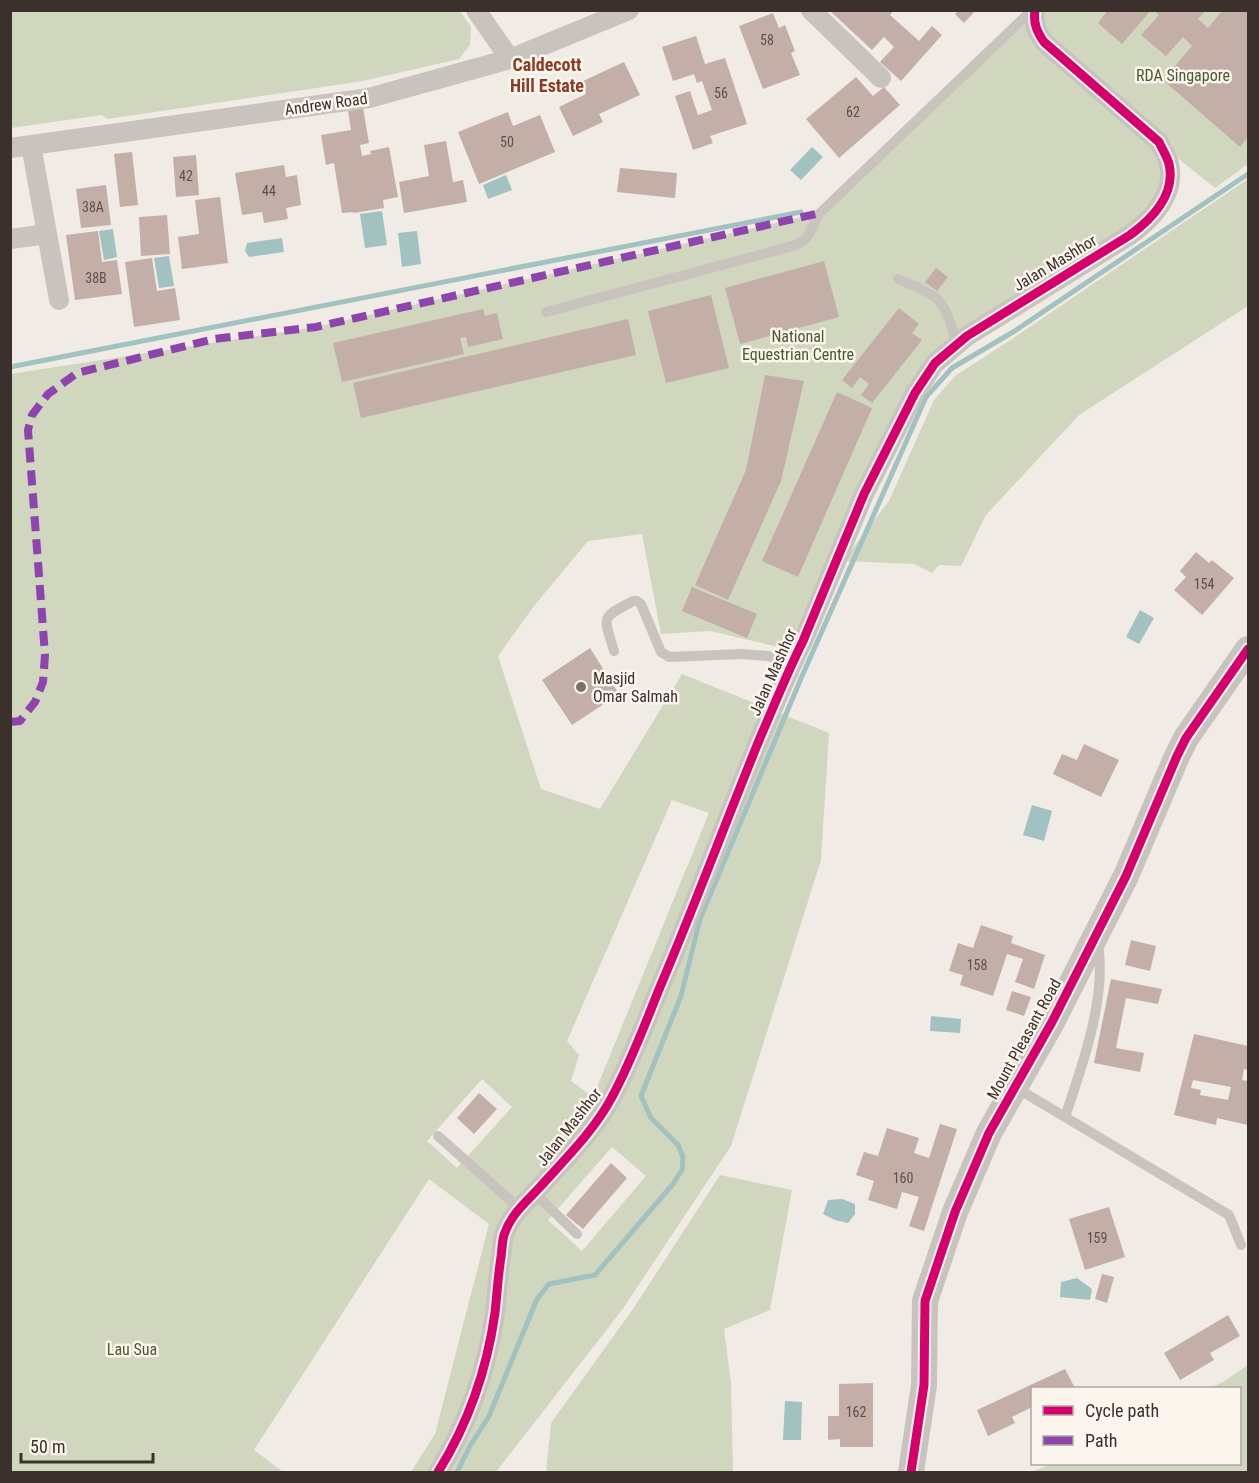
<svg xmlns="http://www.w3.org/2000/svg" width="1259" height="1483" font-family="'Roboto Condensed',sans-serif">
  <rect width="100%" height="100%" fill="#f0ebe5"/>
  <path fill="#d1d6bf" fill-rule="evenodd" d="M 460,11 L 471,27 L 470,45 L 459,59 L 363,81 L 107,119 L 102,115 L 11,128 L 11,11 Z
    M 1030,11 L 1248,11 L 1248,164 L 1215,188 L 1160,144 L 1167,164 L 1155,212 L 935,366 L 831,572 L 787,649 L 710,631 L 661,634 L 642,534 L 588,541 L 534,606 L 498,656 L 541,789 L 600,809 L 682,674 L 829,733 L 821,860 L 731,1146 L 622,1310 L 496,1472 L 411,1472 L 435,1434 L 489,1224 L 429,1179 L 254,1450 L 283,1472 L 11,1472 L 10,374 L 316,327 L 820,213 ZM 672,800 L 709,813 L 593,1097 L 571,1081 L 579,1055 L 567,1041 ZM 482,1079 L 512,1107 L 457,1168 L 427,1141 ZM 612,1147 L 646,1176 L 582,1251 L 548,1220 Z
    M 1248,179 L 1248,306 L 1079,415 L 986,515 L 961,566 L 939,565 L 932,573 L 914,564 L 843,561 L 889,501 L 934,400 L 955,376 L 1009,341 Z
    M 720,1175 L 792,1190 L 770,1310 L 724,1329 L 731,1383 L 733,1472 L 546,1472 L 551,1423 L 633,1309 Z
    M 1248,1365 L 1248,1472 L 1032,1472 L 1051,1464 L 1240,1464 L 1240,1388 L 1210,1388 L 1223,1382 Z"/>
  <path fill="#a1c2c1" d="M 812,147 L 823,157 L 801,180 L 790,170 Z
    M 506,175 L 512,190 L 488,199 L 483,185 Z
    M 382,211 L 387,245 L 365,248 L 360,214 Z
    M 113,229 L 117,257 L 104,260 L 99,231 Z
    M 417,231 L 421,264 L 402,267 L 398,233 Z
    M 282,238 L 284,252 L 249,257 L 245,251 L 247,243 Z
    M 169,256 L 174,286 L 159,288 L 154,258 Z
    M 1140,610 L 1154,618 L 1139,644 L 1126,637 Z
    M 1032,805 L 1052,811 L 1044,841 L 1023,835 Z
    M 931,1016 L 961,1019 L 960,1033 L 930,1031 Z
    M 842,1199 L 855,1204 L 855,1214 L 848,1223 L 835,1220 L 823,1214 L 828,1200 Z
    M 1077,1278 L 1092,1289 L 1090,1300 L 1060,1297 L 1061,1282 Z
    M 785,1401 L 802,1402 L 801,1440 L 783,1440 Z"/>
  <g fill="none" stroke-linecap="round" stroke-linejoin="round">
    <path stroke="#a1c2c1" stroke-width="5" d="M 10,367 L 801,212
      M 457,1472 L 470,1446 L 489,1416 L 537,1299 L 549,1284 L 595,1275 L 673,1184 L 682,1170 L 683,1157 L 678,1145 L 651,1118 L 641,1096 L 681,996 L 700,919 L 802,676 L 926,397 L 952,368 L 1013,332 L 1248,174"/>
  </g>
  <path fill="#c3afa7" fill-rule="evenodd" d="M 829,10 L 894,10 L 890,15 L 919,41 L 932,26 L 942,35 L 901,81 L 880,62 L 894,47 L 884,37 L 872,50 Z
    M 959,10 L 976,10 L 964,23 L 955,14 Z
    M 1108,10 L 1151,10 L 1122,44 L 1098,23 Z
    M 1154,10 L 1206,10 L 1198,19 L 1208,28 L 1223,10 L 1248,10 L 1248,137 L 1240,147 L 1163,80 L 1192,46 L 1183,37 L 1166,56 L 1141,35 L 1159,15 Z
    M 773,13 L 779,28 L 785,25 L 795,51 L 791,53 L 800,75 L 763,89 L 739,26 Z
    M 696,36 L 705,64 L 725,58 L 747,124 L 710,136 L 713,143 L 693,150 L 675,96 L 690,91 L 698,115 L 712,110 L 702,81 L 697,83 L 694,74 L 673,81 L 662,47 Z
    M 624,62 L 640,95 L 599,114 L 603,122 L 573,136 L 559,107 L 586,94 L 581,82 Z
    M 856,77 L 873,96 L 884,87 L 900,105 L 839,158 L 806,119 Z
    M 363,108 L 369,143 L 360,145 L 362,156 L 371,154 L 370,151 L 389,147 L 398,197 L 383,200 L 384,208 L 354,213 L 353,212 L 342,213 L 334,163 L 326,165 L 321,135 L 351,130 L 348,111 Z
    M 508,112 L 513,126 L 540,115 L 555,152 L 479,184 L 458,132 Z
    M 446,141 L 453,182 L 463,180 L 467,202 L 404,213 L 399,182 L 429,176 L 424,145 Z
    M 132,152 L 138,205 L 120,207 L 114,154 Z
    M 196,155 L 199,195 L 176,197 L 173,157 Z
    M 284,165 L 286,177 L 297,175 L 301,205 L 286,208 L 288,219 L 264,223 L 262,212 L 242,215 L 235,173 Z
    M 620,168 L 677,173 L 675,198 L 617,192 Z
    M 106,185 L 111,225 L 81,228 L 76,189 Z
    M 220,197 L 228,263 L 182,269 L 178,237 L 199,234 L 195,200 Z
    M 167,215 L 170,254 L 141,256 L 139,217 Z
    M 98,231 L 102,262 L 117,260 L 122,294 L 75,300 L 66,235 Z
    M 152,258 L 157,291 L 175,288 L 180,320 L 134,327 L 125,262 Z
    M 824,261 L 839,317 L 740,344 L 725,288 Z
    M 936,268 L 948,277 L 937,291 L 925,282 Z
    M 711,295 L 729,368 L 666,383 L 648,311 Z
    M 899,308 L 919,324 L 912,333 L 922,340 L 872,403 L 861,395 L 869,384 L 860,377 L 852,388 L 842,380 Z
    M 483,309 L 485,316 L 497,313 L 503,339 L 468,347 L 466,337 L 460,338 L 464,354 L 342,382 L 333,343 Z
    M 628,319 L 636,355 L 361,418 L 353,383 Z
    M 765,375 L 804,381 L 781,481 L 728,600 L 695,585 L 746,470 Z
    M 837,392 L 872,408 L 798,577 L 762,561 Z
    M 1196,552 L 1209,563 L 1212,560 L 1234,578 L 1202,615 L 1174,590 L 1186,577 L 1180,571 Z
    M 692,587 L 757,614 L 747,638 L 682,611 Z
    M 590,648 L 619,694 L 572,725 L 542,680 Z
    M 1084,744 L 1119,760 L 1101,797 L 1053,774 L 1062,754 L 1077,760 Z
    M 981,925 L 1013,936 L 1011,943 L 1045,955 L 1034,989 L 1015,982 L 1023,959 L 1007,954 L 993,996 L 960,985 L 963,975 L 949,971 L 958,943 L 973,948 Z
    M 1131,940 L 1156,946 L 1150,971 L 1125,965 Z
    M 1111,979 L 1162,989 L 1158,1004 L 1126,998 L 1116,1048 L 1144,1053 L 1140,1072 L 1094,1063 Z
    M 1012,991 L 1031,997 L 1024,1016 L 1006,1010 Z
    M 1194,1034 L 1248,1046 L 1248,1070 L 1244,1069 L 1242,1080 L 1248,1081 L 1248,1125 L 1217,1118 L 1216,1125 L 1174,1115 ZM 1193,1080 L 1231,1087 L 1228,1100 L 1200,1095 L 1201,1090 L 1191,1088 Z
    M 479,1093 L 497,1109 L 474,1134 L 457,1118 Z
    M 940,1124 L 957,1129 L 924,1231 L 909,1226 L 919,1197 L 902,1192 L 897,1209 L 868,1200 L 874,1181 L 856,1175 L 864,1152 L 878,1156 L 887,1128 L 919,1138 L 914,1153 L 929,1158 Z
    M 611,1163 L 627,1178 L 583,1229 L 566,1215 Z
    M 1109,1207 L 1125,1257 L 1085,1270 L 1069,1219 Z
    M 1102,1274 L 1114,1277 L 1107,1303 L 1095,1299 Z
    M 1228,1315 L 1240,1336 L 1210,1353 L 1214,1360 L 1180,1380 L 1164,1353 Z
    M 1065,1369 L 1075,1388 L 1032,1388 L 1032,1407 L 1012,1417 L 1015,1423 L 988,1436 L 977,1410 Z
    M 873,1383 L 873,1447 L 840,1447 L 840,1439 L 828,1440 L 828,1416 L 839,1416 L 839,1384 Z"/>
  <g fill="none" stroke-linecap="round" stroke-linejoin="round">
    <path stroke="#c9c3be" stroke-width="10" d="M 898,279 C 910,285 927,290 937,299 C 948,309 952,329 957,343
      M 546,312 L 793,246 C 815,237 808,229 820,213 L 1032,10
      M 614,651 C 604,616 599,619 633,601 L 637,601 L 641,604 L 661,652 L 669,657 L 742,654 L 768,656 L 792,663
      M 1015,1087 L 1229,1215 L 1241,1245
      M 1065,1117 C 1082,1066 1107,998 1098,944
      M 438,1136 L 519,1208
      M 534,1193 L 577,1234"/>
    <path stroke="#c9c3be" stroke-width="20" d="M 476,10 L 510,59
      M 811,10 L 881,78
      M 31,145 L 59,300
      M 10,148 L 369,98 L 510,59 L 629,10
      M 10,239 L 47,234
      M 438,1472 C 468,1424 487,1369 495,1313 C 497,1294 498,1276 501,1257 C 502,1250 502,1242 504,1235 C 511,1214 526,1202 540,1187 C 565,1159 594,1131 612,1097 C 631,1062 645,1024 660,987 C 695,905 726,821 760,738 C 774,706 787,673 803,641 L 864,494 L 915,393 L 935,363 L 967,336 L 1130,235 C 1152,219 1176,194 1169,164 C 1167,156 1162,149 1159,142 L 1044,42 C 1037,32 1033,23 1035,10"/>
    <path stroke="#c9c3be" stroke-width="26" d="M 911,1472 L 924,1385 L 925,1301 L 955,1212 L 989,1133 L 1052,1022 L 1126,876 L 1177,756 L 1186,738 L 1248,649"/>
    <path stroke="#8e44ad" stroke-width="8" stroke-dasharray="15 8" stroke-linecap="butt" d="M 10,722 L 20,721 L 35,702 L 43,682 L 45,655 L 28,430 L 32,415 L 48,394 L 77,373 L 214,339 L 316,327 L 820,213"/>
    <g stroke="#fbf5ee" stroke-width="13">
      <path id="cycleway" d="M 438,1472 C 468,1424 487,1369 495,1313 C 497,1294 498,1276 501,1257 C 502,1250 502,1242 504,1235 C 511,1214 526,1202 540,1187 C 565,1159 594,1131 612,1097 C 631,1062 645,1024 660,987 C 695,905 726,821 760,738 C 774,706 787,673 803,641 L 864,494 L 915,393 L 935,363 L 967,336 L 1130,235 C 1152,219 1176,194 1169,164 C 1167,156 1162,149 1159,142 L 1044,42 C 1037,32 1033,23 1035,10
        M 911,1472 L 924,1385 L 925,1301 L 955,1212 L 989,1133 L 1052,1022 L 1126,876 L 1177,756 L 1186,738 L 1248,649"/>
    </g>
    <use href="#cycleway" stroke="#d6006c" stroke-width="9"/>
  </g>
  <circle fill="#7a716c" stroke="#fbf5ee" stroke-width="2" cx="581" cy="687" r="6"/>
  <g text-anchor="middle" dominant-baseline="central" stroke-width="5" stroke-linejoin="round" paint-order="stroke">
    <g font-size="14" fill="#5d504a">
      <text x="767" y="40">58</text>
      <text x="721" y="93">56</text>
      <text x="853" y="112">62</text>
      <text x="507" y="142">50</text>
      <text x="186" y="176">42</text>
      <text x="269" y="191">44</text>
      <text x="93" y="207">38A</text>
      <text x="96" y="278">38B</text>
      <text x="1204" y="584">154</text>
      <text x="977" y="965">158</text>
      <text x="903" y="1178">160</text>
      <text x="1097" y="1238">159</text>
      <text x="856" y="1412">162</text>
    </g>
    <g font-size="16" fill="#4a5a2e" stroke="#fbf5ee">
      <text x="1183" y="75">RDA Singapore</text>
      <text x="798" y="336">National<tspan x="798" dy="18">Equestrian Centre</tspan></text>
      <text x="132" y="1349">Lau Sua</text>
    </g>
    <g font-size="16" fill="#3b302b" stroke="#fbf5ee">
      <text transform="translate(326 104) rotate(-8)">Andrew Road</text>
      <text transform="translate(1055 263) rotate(-31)">Jalan Mashhor</text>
      <text transform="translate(773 672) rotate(-66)">Jalan Mashhor</text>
      <text transform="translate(1024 1039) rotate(-61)">Mount Pleasant Road</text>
      <text transform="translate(569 1127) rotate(-52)">Jalan Mashhor</text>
    </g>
    <g font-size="16" fill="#3b302b" stroke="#fbf5ee" text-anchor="start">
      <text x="593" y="678">Masjid<tspan x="593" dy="18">Omar Salmah</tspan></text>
    </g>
    <g font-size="18" font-weight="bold" fill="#8c3b22" stroke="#fbf5ee">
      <text x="547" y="64">Caldecott<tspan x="547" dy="21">Hill Estate</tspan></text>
    </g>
  </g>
  <rect width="1259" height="1483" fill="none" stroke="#3b302b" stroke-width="24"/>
  <rect x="1031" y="1387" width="210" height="78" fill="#fbf5ee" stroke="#aea6a0" stroke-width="1.5"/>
  <rect x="1043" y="1406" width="30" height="9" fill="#d6006c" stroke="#aea6a0" stroke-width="1.5"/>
  <text x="1085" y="1417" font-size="18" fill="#3b302b">Cycle path</text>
  <rect x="1043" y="1436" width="30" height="9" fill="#8e44ad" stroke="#aea6a0" stroke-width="1.5"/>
  <text x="1085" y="1447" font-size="18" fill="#3b302b">Path</text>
  <path d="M21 1453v9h132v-9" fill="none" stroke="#3b302b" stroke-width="3"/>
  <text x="30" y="1453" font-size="18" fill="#3b302b" stroke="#fbf5ee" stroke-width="4.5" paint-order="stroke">50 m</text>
</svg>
